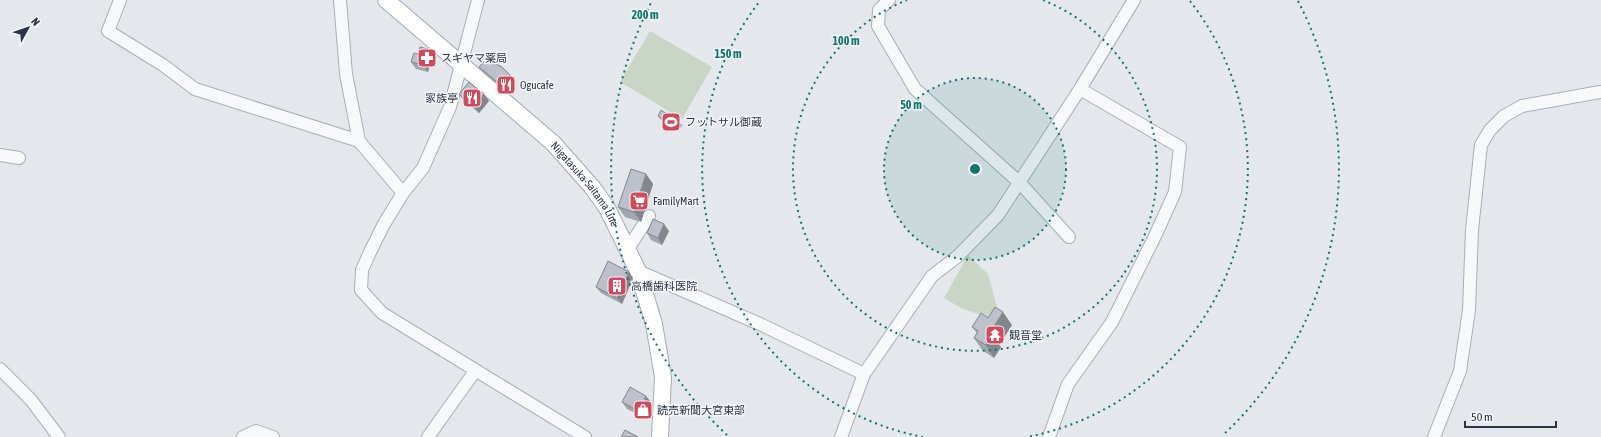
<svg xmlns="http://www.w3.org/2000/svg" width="1601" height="437" font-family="'Asap Condensed','Noto Sans JP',sans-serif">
  <rect width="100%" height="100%" fill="#e4e7ec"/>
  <path fill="#c9d6c5" d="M 650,31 L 712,67 L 682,119 L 620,82 Z
    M 968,255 L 988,274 L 998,311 L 993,319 L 961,308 L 944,298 Z"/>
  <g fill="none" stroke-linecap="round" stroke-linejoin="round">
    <g stroke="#a9aeb7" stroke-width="14">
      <path id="minor" d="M 120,0 L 108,31 L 163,65 L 195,89 L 359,141
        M 340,0 L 346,74 L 359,141 L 403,193
        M 478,0 L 450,107 L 423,168 L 403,193 L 384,224 L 370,252 L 362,270 L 361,290 L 382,313 L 585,437
        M 889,0 L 879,10 L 878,26 L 915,89 L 1020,183 L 1069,237
        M 0,155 L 19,158
        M 628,249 L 649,216
        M 638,271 L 762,325 L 864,374
        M 0,369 L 31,400 L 59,437
        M 243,437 L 256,431 L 273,437
        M 428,437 L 475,371
        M 841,437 L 864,374 L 932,276 L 958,256 L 998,215 L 1080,89 L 1134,0
        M 1049,437 L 1068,384 L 1112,322 L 1155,236 L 1175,192 L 1180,147 L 1080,89
        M 1434,437 L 1460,371 L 1469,310 L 1472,230 L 1481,145 L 1490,130 L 1504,116 L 1522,106 L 1600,92"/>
    </g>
    <g stroke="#a3abb8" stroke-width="18">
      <g id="major">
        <path id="s1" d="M 386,0 L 553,143 L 592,187 L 607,208 L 638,271 L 654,324 L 663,377 L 660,437"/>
      </g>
    </g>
    <use href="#minor" stroke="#f7f8fa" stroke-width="12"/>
    <use href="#major" stroke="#fff" stroke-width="16"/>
  </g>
  <path fill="#a1a5ae" d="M 418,54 L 432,55 L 428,72 L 416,69 L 411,62 Z
    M 479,67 L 510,75 L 515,82 L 506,92 L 484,73 Z
    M 459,94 L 489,101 L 479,113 L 464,101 Z
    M 658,116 L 682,125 L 678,131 L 660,119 Z
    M 646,174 L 653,184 L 641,222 L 625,217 L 618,207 Z
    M 669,231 L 662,245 L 651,240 L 647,233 Z
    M 633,278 L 622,304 L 601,293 L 596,287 Z
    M 988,318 L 1012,325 L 999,345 L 1001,347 L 994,358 L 982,350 L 974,338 L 977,333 L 972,327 Z
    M 622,402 L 651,402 L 650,404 L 651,406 L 645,418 L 627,409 Z"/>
  <path fill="#83868d" d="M 428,49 L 432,55 L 428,72 L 424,65 Z
    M 510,75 L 515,82 L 506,92 L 502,86 Z
    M 484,94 L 489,101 L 479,113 L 474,107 Z
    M 679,122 L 682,125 L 678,131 L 676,127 Z
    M 646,174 L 653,184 L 641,222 L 634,212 Z
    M 664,224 L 669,231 L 662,245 L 658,238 Z
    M 629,272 L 633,278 L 622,304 L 617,298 Z
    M 1003,312 L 1012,325 L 999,345 L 1001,347 L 994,358 L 986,345 L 990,333 Z
    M 646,396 L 651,402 L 650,404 L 651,406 L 645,418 L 640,412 Z"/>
  <path fill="#bbc0ca" stroke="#83868d" d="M 420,47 L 428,49 L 424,65 L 411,62 L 414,53 L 418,54 Z
    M 486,59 L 502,67 L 510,75 L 502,86 L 479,67 Z
    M 469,82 L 484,94 L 474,107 L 459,94 Z
    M 661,110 L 679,122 L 676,127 L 658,116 Z
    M 631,169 L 646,174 L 634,212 L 618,207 Z
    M 653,219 L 664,224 L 658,238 L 647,233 Z
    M 608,261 L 629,272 L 617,298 L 596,287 Z
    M 995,307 L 1003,312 L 990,333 L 992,335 L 986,345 L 974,338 L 978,331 L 972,327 L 981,313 L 988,318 Z
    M 630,387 L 646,396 L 644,399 L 646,400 L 640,412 L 622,402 Z
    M 625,430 L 638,437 L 621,437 Z"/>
  <circle cx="975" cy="169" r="91" fill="#0f766e" fill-opacity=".12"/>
  <g fill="none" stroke="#0f766e" stroke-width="2" stroke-dasharray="2 4">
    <circle cx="975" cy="169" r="91"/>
    <path d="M1043 0A182 182 0 1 1 907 0"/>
    <path d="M923 437A273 273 0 0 1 760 1M1190 1A273 273 0 0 1 1027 437"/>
    <path d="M727 435A364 364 0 0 1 652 1M1298 1A364 364 0 0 1 1223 435"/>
  </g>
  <defs>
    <g id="pharmacy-square" transform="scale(1)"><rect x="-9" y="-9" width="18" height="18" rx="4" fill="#d1495b" stroke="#f4f6f9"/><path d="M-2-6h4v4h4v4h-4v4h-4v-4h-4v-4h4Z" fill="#fff"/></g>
    <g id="restaurant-square" transform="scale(1)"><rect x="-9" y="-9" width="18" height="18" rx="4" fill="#d1495b" stroke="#f4f6f9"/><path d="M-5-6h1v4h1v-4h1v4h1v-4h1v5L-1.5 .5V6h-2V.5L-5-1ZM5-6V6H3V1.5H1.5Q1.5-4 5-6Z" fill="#fff"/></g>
    <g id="stadium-square" transform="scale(1)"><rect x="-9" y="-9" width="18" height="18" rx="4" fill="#d1495b" stroke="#f4f6f9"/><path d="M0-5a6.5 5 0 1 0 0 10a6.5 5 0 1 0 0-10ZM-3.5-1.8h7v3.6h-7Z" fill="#fff"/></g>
    <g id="supermarket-square" transform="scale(1)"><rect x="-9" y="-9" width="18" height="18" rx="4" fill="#d1495b" stroke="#f4f6f9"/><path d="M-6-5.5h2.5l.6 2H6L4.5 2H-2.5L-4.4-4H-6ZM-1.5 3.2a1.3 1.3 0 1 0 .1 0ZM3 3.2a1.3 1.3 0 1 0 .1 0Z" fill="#fff"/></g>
    <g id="building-square" transform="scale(1)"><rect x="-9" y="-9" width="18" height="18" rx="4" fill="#d1495b" stroke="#f4f6f9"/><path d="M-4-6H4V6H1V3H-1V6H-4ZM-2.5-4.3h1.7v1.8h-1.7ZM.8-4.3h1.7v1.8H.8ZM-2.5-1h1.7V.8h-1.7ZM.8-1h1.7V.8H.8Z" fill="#fff"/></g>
    <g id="temple-square" transform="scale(1)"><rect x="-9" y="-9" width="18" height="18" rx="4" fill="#d1495b" stroke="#f4f6f9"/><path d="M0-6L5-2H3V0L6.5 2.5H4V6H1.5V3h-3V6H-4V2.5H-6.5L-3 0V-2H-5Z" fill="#fff"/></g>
    <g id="shop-square" transform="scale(1)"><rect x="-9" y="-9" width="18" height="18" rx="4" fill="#d1495b" stroke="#f4f6f9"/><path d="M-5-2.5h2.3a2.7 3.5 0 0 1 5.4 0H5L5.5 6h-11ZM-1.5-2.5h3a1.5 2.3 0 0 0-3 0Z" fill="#fff"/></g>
  </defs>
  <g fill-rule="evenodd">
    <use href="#pharmacy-square" x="427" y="58"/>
    <use href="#restaurant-square" x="506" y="85"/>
    <use href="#restaurant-square" x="472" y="98"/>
    <use href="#stadium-square" x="671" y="122"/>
    <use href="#supermarket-square" x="639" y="201"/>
    <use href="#building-square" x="617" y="286"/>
    <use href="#temple-square" x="995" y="335"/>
    <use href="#shop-square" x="643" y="410"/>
  </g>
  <g text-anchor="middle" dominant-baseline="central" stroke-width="3" stroke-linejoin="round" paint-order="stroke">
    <g font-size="11" fill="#2b3445" stroke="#f4f6f9" text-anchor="start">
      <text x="441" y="58">スギヤマ薬局</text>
      <text x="520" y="85">Ogucafe</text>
      <text x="458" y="98" text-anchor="end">家族亭</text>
      <text x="685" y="122">フットサル御蔵</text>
      <text x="653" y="201">FamilyMart</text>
      <text x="631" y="286">高橋歯科医院</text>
      <text x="1009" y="335">観音堂</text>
      <text x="657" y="410">読売新聞大宮東部</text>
    </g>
    <g font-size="11" fill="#2b3445" stroke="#f4f6f9">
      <text stroke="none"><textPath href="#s1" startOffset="272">Niigatasuka-Saitama Line</textPath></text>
    </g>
  </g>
  <circle cx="975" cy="169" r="6" fill="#0f766e" stroke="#f4f6f9" stroke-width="2"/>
  <g font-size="12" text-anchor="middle" font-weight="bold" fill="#0f766e" stroke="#f4f6f9" stroke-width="3" stroke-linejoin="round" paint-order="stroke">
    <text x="645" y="19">200 m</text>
    <text x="846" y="45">100 m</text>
    <text x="728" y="58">150 m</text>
    <text x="911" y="109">50 m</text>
  </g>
  <g transform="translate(28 28) rotate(50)" stroke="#f4f6f9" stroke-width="3" paint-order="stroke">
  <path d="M0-3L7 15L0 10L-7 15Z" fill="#2b3445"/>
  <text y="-6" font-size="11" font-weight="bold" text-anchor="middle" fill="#2b3445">N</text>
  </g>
  <path d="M1465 421v6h91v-6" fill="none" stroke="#2b3445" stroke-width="2"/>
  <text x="1471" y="421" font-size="12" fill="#2b3445" stroke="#f4f6f9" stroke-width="3" paint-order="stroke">50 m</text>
</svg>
